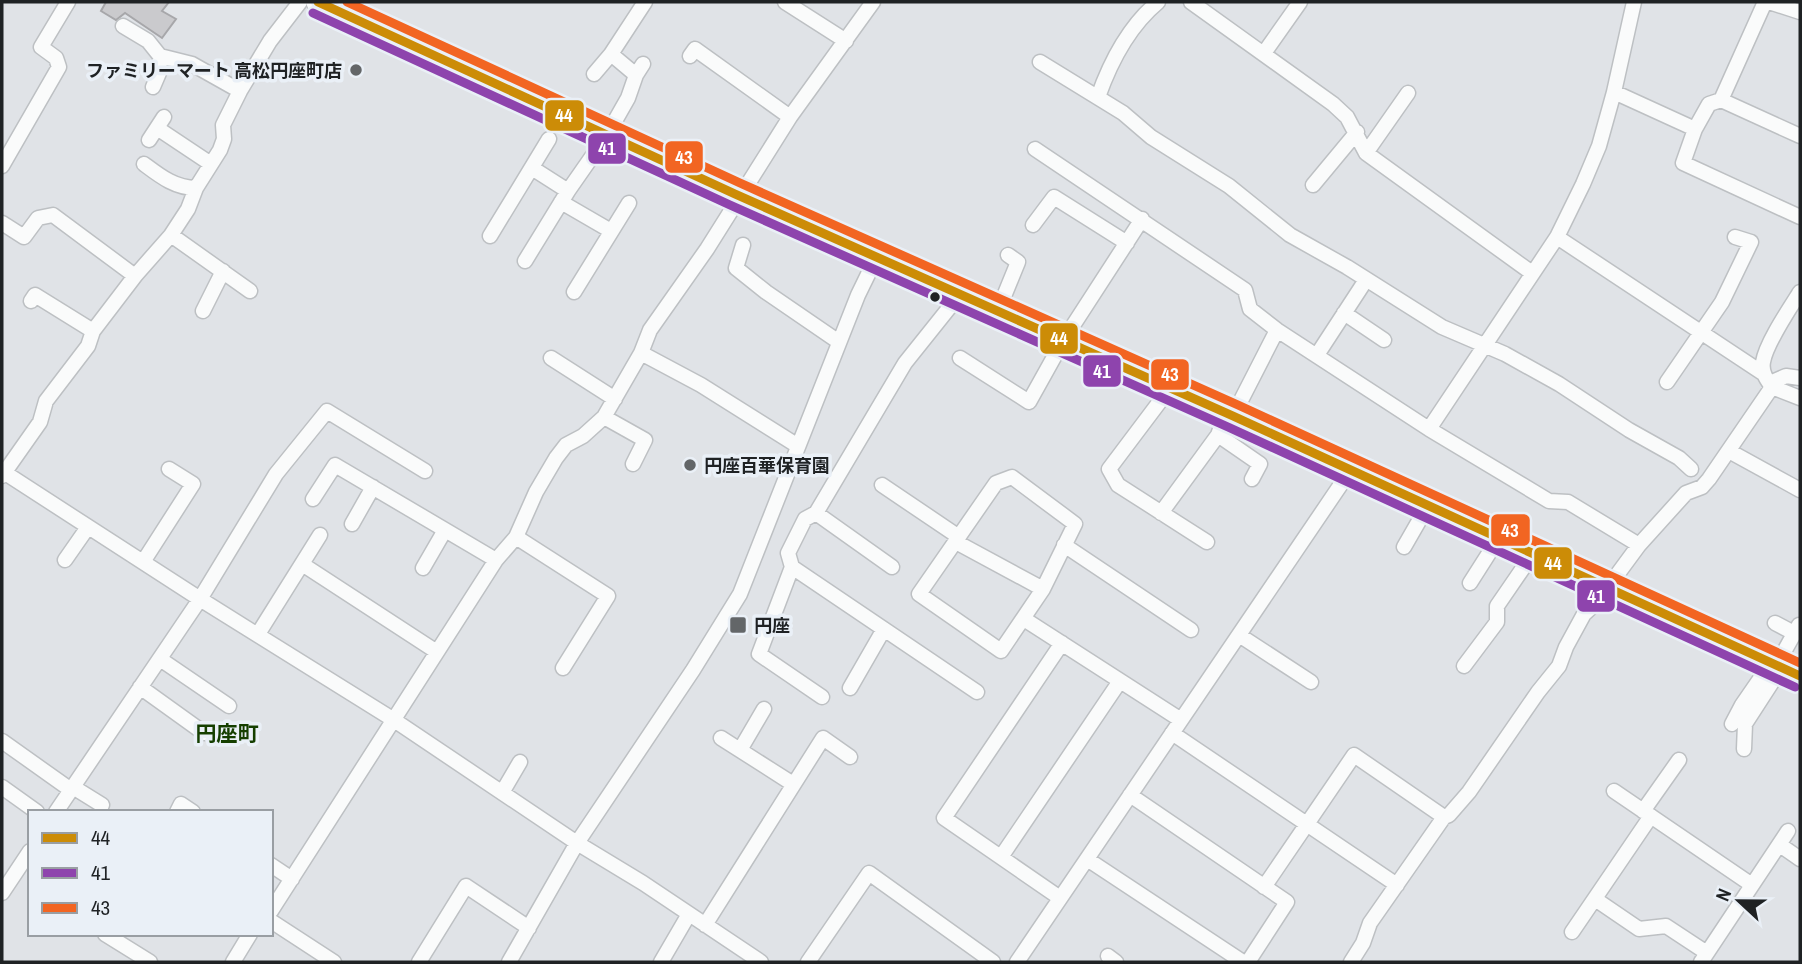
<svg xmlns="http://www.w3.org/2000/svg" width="1802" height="964" font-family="'Archivo Narrow','Noto Sans JP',sans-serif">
  <rect width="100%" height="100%" fill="#e0e3e7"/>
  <path fill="#cacacd" stroke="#a7a7aa" stroke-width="2" d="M 106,2 L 169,2 L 162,11 L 176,19 L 162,38 L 125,13 L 116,20 L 101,11 Z"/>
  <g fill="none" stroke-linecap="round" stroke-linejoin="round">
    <g stroke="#bdc0c3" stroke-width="17">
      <path id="street" d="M 785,2 L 846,41
        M 1191,2 L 1333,104 L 1347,117 L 1366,153 L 1532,273
        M 1769,2 L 1800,12
        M 123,26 L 148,41 L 160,56 L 159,73 L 153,87
        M 1264,53 L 1300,2
        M 611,54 L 636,75
        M 160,56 L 192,64 L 240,91
        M 690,56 L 695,49 L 790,117
        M 1040,62 L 1123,113 L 1151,137 L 1229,186 L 1290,235 L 1347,267 L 1442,327 L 1505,354 L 1559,384 L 1629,430 L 1679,458 L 1691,469
        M 594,74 L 611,54 L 645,2
        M 1614,92 L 1695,129
        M 1098,97 C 1110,63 1129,26 1158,2
        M 1721,100 L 1765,2
        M 157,128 L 211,164
        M 1800,136 L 1721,100 L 1709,104 L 1695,129 L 1683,163 L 1800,217
        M 149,140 L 164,117
        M 1035,149 L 1245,290 L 1250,309 L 1277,330 L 1429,429 L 1549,501 L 1568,502 L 1639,545
        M 1366,153 L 1408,93
        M 144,164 C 160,176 175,188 196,188
        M 2,166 L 59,67 L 56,58 L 41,47 L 68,2
        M 532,168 L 568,191
        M 1313,185 L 1357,132
        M 561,202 L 611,231
        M 2,223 L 24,237 L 38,218 L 53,215 L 135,276
        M 1033,225 L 1054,197 L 1127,243
        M 171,235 L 250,291
        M 490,236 L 549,139
        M 1557,237 L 1764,374
        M 743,245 L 736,268 L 766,292 L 839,342
        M 525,261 L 568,191 L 607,135 L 628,98 L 636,75 L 643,64
        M 574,292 L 629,203
        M 31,301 L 35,295 L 93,331
        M 203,311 L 223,271
        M 998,311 L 1018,262 L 1008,255
        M 1344,313 L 1384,340
        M 641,353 L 701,385 L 798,446
        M 1317,355 L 1362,286
        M 551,358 L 615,399
        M 960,358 L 1029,402 L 1063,341 L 1142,219
        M 1667,382 L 1722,302 L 1751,242 L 1735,237
        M 1770,383 L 1786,376 L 1800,378
        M 1772,387 L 1800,398
        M 1170,388 L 1109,469 L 1118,485 L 1207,542
        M 1233,416 L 1277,330
        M 604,417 L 645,440 L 633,464
        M 1429,429 L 1557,237 L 1583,184 L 1599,146 L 1614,92 L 1634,2
        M 1218,435 L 1260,464 L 1252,479
        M 1729,451 L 1800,490
        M 2,471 L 200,599 L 394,720 L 577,843 L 643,883 L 761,962
        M 2,476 L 40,422 L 46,401 L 88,346 L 93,331 L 135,276 L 171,235 L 188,209 L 196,188 L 220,150 L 224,139 L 223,125 L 240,91 L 270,41 L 300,2
        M 1012,477 L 1075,524 L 1043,589 L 1001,651 L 919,594 L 996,483 Z
        M 882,485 L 959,537
        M 313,499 L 335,465 L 496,560
        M 816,513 L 892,567
        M 1161,513 L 1218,435 L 1226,413
        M 352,524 L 373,487
        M 516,537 L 608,596 L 563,668
        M 956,542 L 1043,589
        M 1064,545 L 1191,630
        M 1404,547 L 1427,507
        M 65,560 L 88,527
        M 143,562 L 193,484 L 169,469
        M 302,564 L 437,652
        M 792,567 L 977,692
        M 423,568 L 445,530
        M 1470,583 L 1498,539
        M 1024,619 L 1181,720
        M 1775,623 L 1794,633
        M 258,634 L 320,535
        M 1239,635 L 1311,682
        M 160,659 L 229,706
        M 1464,666 L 1497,622 L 1497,606 L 1532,555
        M 140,687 L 204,733
        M 850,688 L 884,629
        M 822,697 L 759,654 L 792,567 L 788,553 L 805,519 L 816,513 L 905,363 L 961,293
        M 1732,724 L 1742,705 L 1771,663
        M 1172,733 L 1397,885
        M 721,738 L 793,784
        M 2,741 L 71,790
        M 1744,749 L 1745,724 L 1776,676 L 1776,666 L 1799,625
        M 740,750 L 764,709
        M 2,787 L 37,812
        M 73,787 L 102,805
        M 503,791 L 520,762
        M 1614,791 L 1752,885
        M 1130,795 L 1287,902 L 1248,962
        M 1643,811 L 1679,760
        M 56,812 L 200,599 L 276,474 L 327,411 L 425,471
        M 177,812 L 181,804 L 193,812
        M 1780,845 L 1800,859
        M 1001,857 L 1120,681
        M 1087,859 L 1243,962
        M 271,865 L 292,879
        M 1264,887 L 1354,755 L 1444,817
        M 2,893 L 30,851
        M 1060,898 L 944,818 L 1062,643
        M 1595,899 L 1639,929 L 1666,926 L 1707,953
        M 271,911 L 496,560 L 516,537 L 536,492 L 556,458 L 566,445 L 583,436 L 604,417 L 641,353 L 650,330 L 707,249 L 790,117 L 873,2
        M 271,921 L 334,962
        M 705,925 L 823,738 L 850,757
        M 1572,932 L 1651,816
        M 105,934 L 150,962
        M 1108,956 L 1116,962
        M 233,962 L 250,934
        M 419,962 L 466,886 L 529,928
        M 509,962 L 577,843 L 693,670 L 740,594 L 858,295 L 877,256
        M 661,962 L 689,914
        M 808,962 L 869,873 L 993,962
        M 1017,962 L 1350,471
        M 1351,962 L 1363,943 L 1370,923 L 1444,817 L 1449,815 L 1469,792 L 1538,692 L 1559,666 L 1566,647 L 1584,614 L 1597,602 L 1639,545 L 1686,493 L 1702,487 L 1709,479 L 1772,387 C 1767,380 1761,372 1763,362 C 1766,343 1790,308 1800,292
        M 1701,962 L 1788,831"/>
    </g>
    <g stroke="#bdc0c3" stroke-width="25">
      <path id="primary" d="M 318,2 L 735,194 L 944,286 L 1063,341 L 1233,416 L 1800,676"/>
    </g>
    <use href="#street" stroke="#fafbfb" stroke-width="14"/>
    <use href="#primary" stroke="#fafbfb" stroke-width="23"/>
    <g stroke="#eaf0f7" stroke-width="14">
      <path id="bus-1" d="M 318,2 L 735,194 L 1233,416 L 1800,676"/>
    </g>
    <g stroke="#eaf0f7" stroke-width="14">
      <path id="bus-2" d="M 313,13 L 730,205 L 1228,427 L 1795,687"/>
    </g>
    <g stroke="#eaf0f7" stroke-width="14">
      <path id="bus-3" d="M 347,2 L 740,183 L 1238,405 L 1800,663"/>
    </g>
    <use href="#bus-1" stroke="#cc8c07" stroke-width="9"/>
    <use href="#bus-2" stroke="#8e44ad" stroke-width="9"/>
    <use href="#bus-3" stroke="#f26522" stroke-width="9"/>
  </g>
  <g fill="#636668" stroke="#eaf0f7" stroke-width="2.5">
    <circle cx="356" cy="70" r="7"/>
    <circle cx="690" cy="465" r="7"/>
    <rect x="729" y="616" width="18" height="18" rx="3.5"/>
  </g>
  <circle fill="#1f2224" stroke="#eaf0f7" stroke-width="2.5" cx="935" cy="297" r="6"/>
  <g text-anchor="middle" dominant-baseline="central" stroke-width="7" stroke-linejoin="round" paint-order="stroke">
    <g font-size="18" font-weight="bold" fill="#1f2224" stroke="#eaf0f7" text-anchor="start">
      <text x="342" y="70" text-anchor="end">ファミリーマート 高松円座町店</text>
      <text x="704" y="465">円座百華保育園</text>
      <text x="754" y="625">円座</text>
    </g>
    <g font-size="21" font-weight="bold" fill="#153f00" stroke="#eaf0f7">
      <text x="227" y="733">円座町</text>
    </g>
  </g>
  <g stroke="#eaf0f7" stroke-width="2.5">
    <rect x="544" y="99" width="41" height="33" rx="7" fill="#cc8c07"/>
    <rect x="587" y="132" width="40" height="33" rx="7" fill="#8e44ad"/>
    <rect x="664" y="140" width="40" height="34" rx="7" fill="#f26522"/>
    <rect x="1039" y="322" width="40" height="33" rx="7" fill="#cc8c07"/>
    <rect x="1082" y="354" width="40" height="34" rx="7" fill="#8e44ad"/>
    <rect x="1150" y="358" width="40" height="33" rx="7" fill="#f26522"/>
    <rect x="1490" y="513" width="41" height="34" rx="7" fill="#f26522"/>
    <rect x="1533" y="546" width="40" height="34" rx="7" fill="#cc8c07"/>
    <rect x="1576" y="579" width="40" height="34" rx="7" fill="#8e44ad"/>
  </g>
  <g font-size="19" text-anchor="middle" font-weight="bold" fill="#fff">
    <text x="564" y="122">44</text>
    <text x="607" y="155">41</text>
    <text x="684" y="164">43</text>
    <text x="1059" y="345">44</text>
    <text x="1102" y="378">41</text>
    <text x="1170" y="381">43</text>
    <text x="1510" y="537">43</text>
    <text x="1553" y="570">44</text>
    <text x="1596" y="603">41</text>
  </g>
  <rect width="1802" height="964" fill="none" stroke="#1f2224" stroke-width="7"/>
  <rect x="28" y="810" width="245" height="126" fill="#eaf0f7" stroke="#999ea3" stroke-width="2"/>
  <rect x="42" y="833" width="35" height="10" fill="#cc8c07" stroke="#999ea3" stroke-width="2"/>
  <text x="91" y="845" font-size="21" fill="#1f2224">44</text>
  <rect x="42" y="868" width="35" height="10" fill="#8e44ad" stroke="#999ea3" stroke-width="2"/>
  <text x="91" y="880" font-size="21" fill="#1f2224">41</text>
  <rect x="42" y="903" width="35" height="10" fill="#f26522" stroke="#999ea3" stroke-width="2"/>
  <text x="91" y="915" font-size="21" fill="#1f2224">43</text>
  <g transform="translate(1739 901) rotate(292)" stroke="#eaf0f7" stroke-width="5" paint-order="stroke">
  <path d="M0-5L12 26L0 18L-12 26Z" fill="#1f2224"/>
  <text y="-10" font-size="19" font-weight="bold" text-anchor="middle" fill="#1f2224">N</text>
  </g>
</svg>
